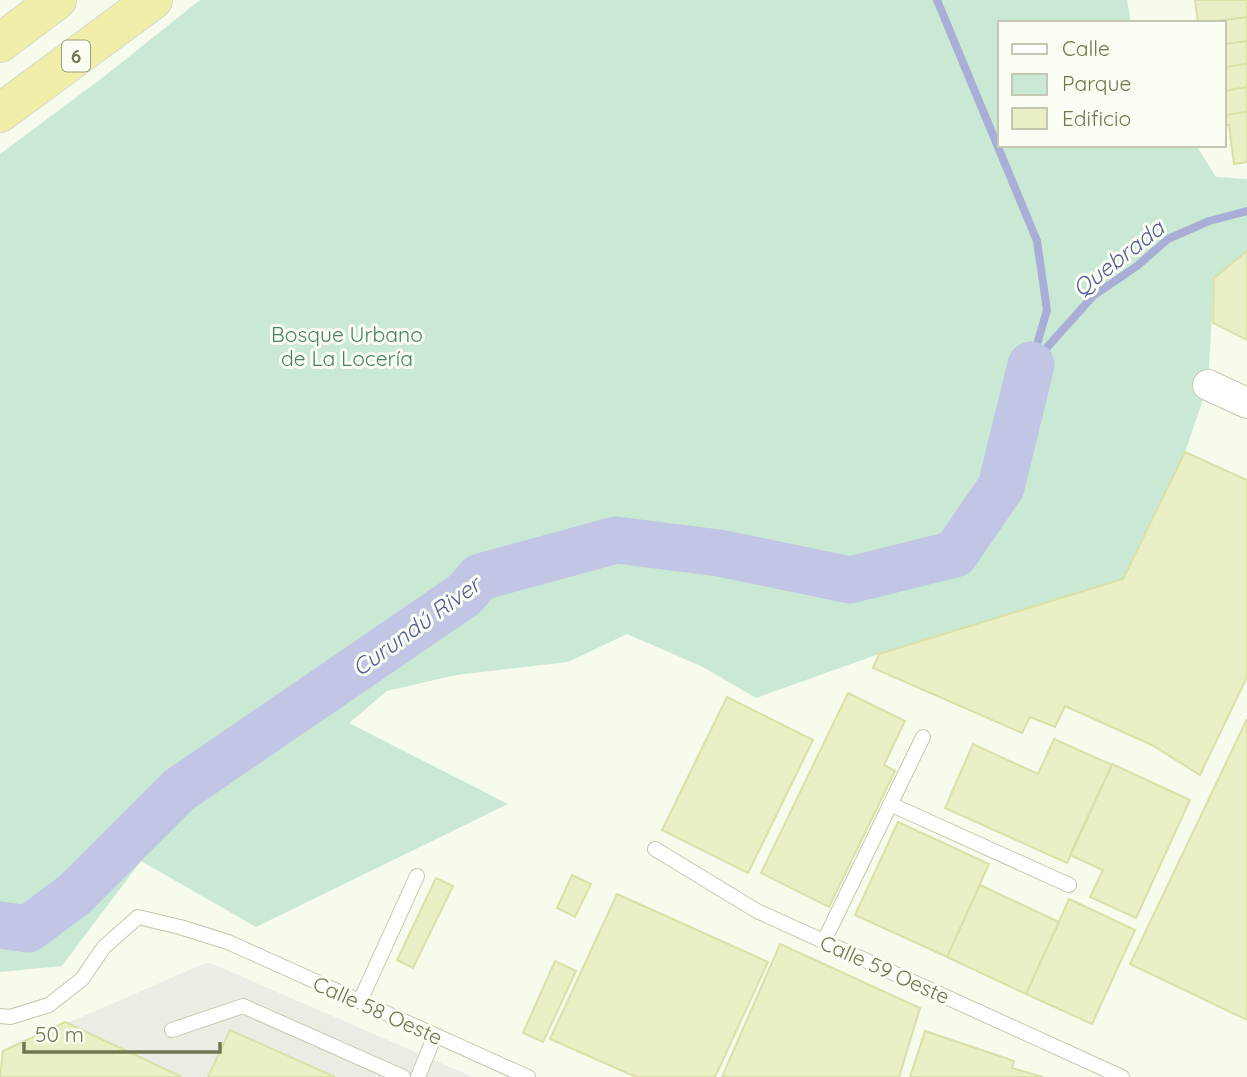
<svg xmlns="http://www.w3.org/2000/svg" width="1247" height="1077" font-family="Quicksand,sans-serif">
  <rect width="100%" height="100%" fill="#f6fbec"/>
  <path fill="#ebede4" d="M 208,962 L 473,1077 L 0,1077 L 3,1051 Z"/>
  <path fill="#cae9d4" d="M 200,0 L 1127,0 L 1131,23 L 1000,23 L 1000,145 L 1196,145 L 1216,177 L 1247,179 L 1247,251 L 1214,278 L 1208,385 L 1185,452 L 1123,579 L 879,654 L 756,698 L 703,667 L 627,634 L 568,662 L 456,675 L 387,691 L 349,723 L 508,804 L 256,927 L 141,861 L 62,966 L 0,972 L 0,154 L 101,79 Z"/>
  <g fill="none" stroke-linecap="round" stroke-linejoin="round">
    <path stroke="#a8aed5" stroke-width="8" d="M 937,0 L 1037,241 L 1047,310 L 1031,365
      M 1034,362 L 1093,296 L 1137,266 L 1168,239 L 1209,221 L 1247,211"/>
    <path stroke="#c1c6e4" stroke-width="47" d="M 0,925 L 28,929 L 75,894 L 179,790 L 464,595 L 480,577 L 616,540 L 719,553 L 850,580 L 955,554 L 1001,487 L 1031,365"/>
  </g>
  <path fill="#eaefc5" stroke="#dae0a7" stroke-width="2" d="M 1195,0 L 1247,0 L 1247,17 L 1198,23 Z
    M 1247,17 L 1247,41 L 1224,44 L 1224,23 L 1200,23 Z
    M 1247,41 L 1247,64 L 1224,67 L 1224,44 Z
    M 1247,64 L 1247,87 L 1224,91 L 1224,67 Z
    M 1247,87 L 1247,112 L 1224,115 L 1224,91 Z
    M 1247,112 L 1247,162 L 1234,164 L 1229,125 L 1224,125 L 1224,115 Z
    M 1247,251 L 1247,340 L 1213,323 L 1214,278 Z
    M 1185,452 L 1247,480 L 1247,677 L 1200,775 L 1152,745 L 1065,706 L 1055,727 L 1030,717 L 1022,733 L 873,668 L 879,654 L 1123,579 Z
    M 848,693 L 905,721 L 884,765 L 895,771 L 829,907 L 761,873 Z
    M 727,697 L 813,740 L 748,873 L 662,830 Z
    M 1247,719 L 1247,1020 L 1130,964 Z
    M 1054,739 L 1112,765 L 1067,863 L 945,808 L 973,744 L 1038,774 Z
    M 1112,764 L 1190,800 L 1136,918 L 1090,897 L 1103,870 L 1070,855 Z
    M 898,822 L 989,864 L 947,957 L 855,915 Z
    M 572,875 L 591,884 L 575,917 L 557,908 Z
    M 436,878 L 453,886 L 413,968 L 397,960 Z
    M 980,885 L 1059,922 L 1026,994 L 947,957 Z
    M 617,894 L 768,962 L 715,1077 L 636,1077 L 550,1039 Z
    M 1069,899 L 1135,930 L 1092,1024 L 1026,994 Z
    M 780,944 L 920,1008 L 899,1077 L 722,1077 Z
    M 555,961 L 576,971 L 543,1042 L 523,1033 Z
    M 65,1022 L 182,1077 L 0,1077 L 3,1051 Z
    M 230,1030 L 335,1077 L 208,1077 Z
    M 925,1031 L 1014,1061 L 1012,1068 L 1043,1077 L 910,1077 Z"/>
  <g fill="none" stroke-linecap="round" stroke-linejoin="round">
    <g stroke="#c4c8ac" stroke-width="16">
      <path id="service" d="M 890,804 L 1069,885
        M 655,849 L 757,911 L 1122,1077
        M 824,941 L 923,737
        M 360,1001 L 417,876
        M 0,1016 L 10,1017 L 49,1005 L 82,979 L 104,947 L 138,917 L 180,927 L 228,942 L 528,1077
        M 172,1030 L 243,1006 L 403,1077
        M 418,1077 L 435,1035"/>
    </g>
    <g stroke="#c4c8ac" stroke-width="32">
      <path id="minor" d="M 1208,385 L 1247,403"/>
    </g>
    <g stroke="#d8d8ce" stroke-width="40">
      <path id="motorway" d="M 0,43 L 57,0
        M 0,113 L 153,0"/>
    </g>
    <use href="#service" stroke="#fff" stroke-width="14"/>
    <use href="#minor" stroke="#fff" stroke-width="30"/>
    <use href="#motorway" stroke="#f0eea8" stroke-width="38"/>
  </g>
  <g text-anchor="middle" dominant-baseline="central" stroke-width="6" stroke-linejoin="round" paint-order="stroke">
    <rect fill="#fafef2" stroke="#9b9e81" stroke-width="2" x="62" y="40.5" width="28" height="31" rx="5"/>
    <g font-size="19" font-weight="bold" fill="#727550">
      <text x="76" y="56">6</text>
    </g>
    <g font-size="21" fill="#4c7f62" stroke="#fafef2">
      <text x="347" y="334">Bosque Urbano<tspan x="347" dy="24">de La Locería</tspan></text>
    </g>
    <g font-size="21" fill="#727550" stroke="#fafef2">
      <text transform="translate(885 969) rotate(24)">Calle 59 Oeste</text>
      <text transform="translate(378 1010) rotate(24)">Calle 58 Oeste</text>
    </g>
    <g font-size="23" font-style="italic" fill="#555d9b" stroke="#fafef2">
      <text transform="translate(1118 258) rotate(-38)">Quebrada</text>
      <text transform="translate(416 626) rotate(-36)">Curundú River</text>
    </g>
  </g>
  <rect x="998" y="21" width="228" height="126" fill="#fafef2" stroke="#c4c7b1" stroke-width="2"/>
  <rect x="1012" y="44" width="35" height="10" fill="#ffffff" stroke="#c4c7b1" stroke-width="2"/>
  <text x="1062" y="56" font-size="21" fill="#727550">Calle</text>
  <rect x="1012" y="74" width="35" height="21" fill="#cae9d4" stroke="#c4c7b1" stroke-width="2"/>
  <text x="1062" y="91" font-size="21" fill="#727550">Parque</text>
  <rect x="1012" y="108" width="35" height="21" fill="#eaefc5" stroke="#c4c7b1" stroke-width="2"/>
  <text x="1062" y="126" font-size="21" fill="#727550">Edificio</text>
  <path d="M24 1042v10h196v-10" fill="none" stroke="#727550" stroke-width="3.5"/>
  <text x="35" y="1042" font-size="21" fill="#727550" stroke="#fafef2" stroke-width="5" paint-order="stroke">50 m</text>
</svg>
